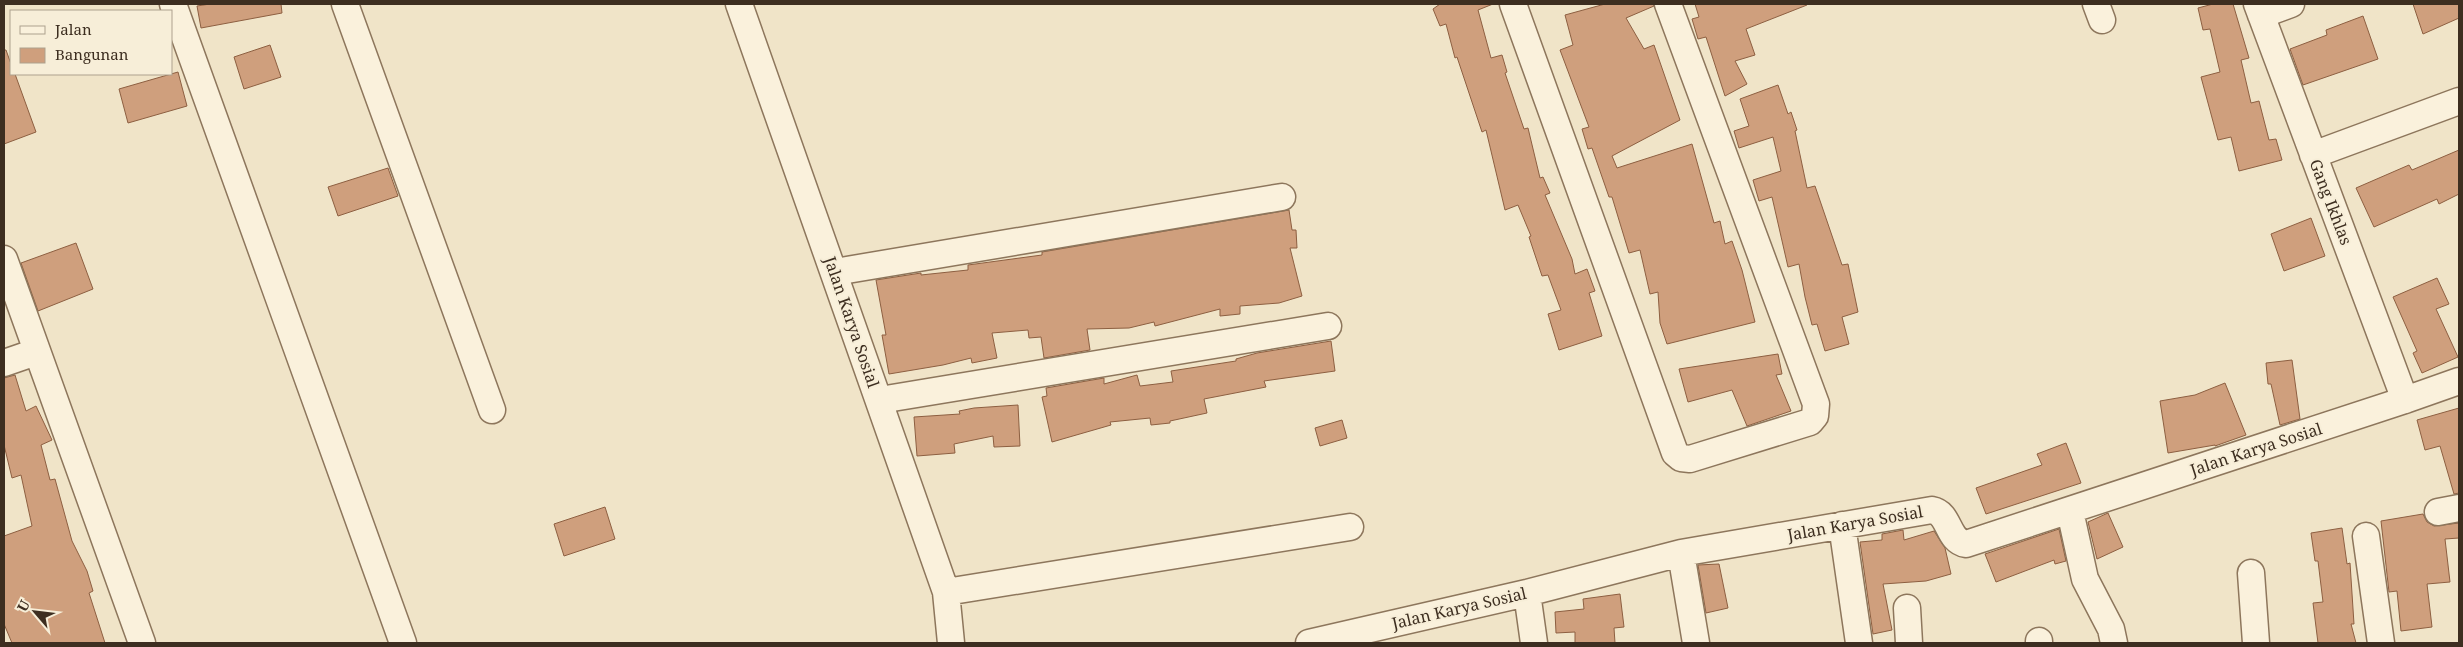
<svg xmlns="http://www.w3.org/2000/svg" width="2463" height="647" font-family="'Noto Serif',serif">
  <rect width="100%" height="100%" fill="#f0e4c8"/>
  <path fill="#cf9f7d" stroke="#8d5f41" d="M 210,4 L 281,4 L 282,13 L 201,28 L 197,6 Z
    M 1440,4 L 1493,4 L 1478,10 L 1491,58 L 1502,55 L 1507,72 L 1505,73 L 1524,129 L 1528,128 L 1540,178 L 1543,177 L 1550,193 L 1545,195 L 1572,259 L 1575,274 L 1587,269 L 1595,291 L 1589,293 L 1602,336 L 1559,350 L 1548,314 L 1561,310 L 1548,275 L 1542,276 L 1529,237 L 1531,236 L 1518,205 L 1505,210 L 1486,130 L 1482,132 L 1457,57 L 1455,58 L 1446,24 L 1440,26 L 1433,9 Z
    M 1605,4 L 1653,4 L 1654,6 L 1626,18 L 1644,49 L 1654,45 L 1680,120 L 1612,156 L 1617,168 L 1692,144 L 1714,223 L 1720,221 L 1725,244 L 1732,241 L 1742,270 L 1755,322 L 1667,344 L 1660,323 L 1658,292 L 1650,294 L 1640,250 L 1629,253 L 1612,197 L 1609,197 L 1592,148 L 1588,149 L 1582,129 L 1589,127 L 1560,50 L 1573,45 L 1565,15 Z
    M 1695,4 L 1807,4 L 1807,5 L 1746,29 L 1755,55 L 1735,61 L 1747,84 L 1725,96 L 1706,37 L 1698,39 L 1692,19 L 1699,17 Z
    M 2213,4 L 2233,4 L 2249,58 L 2241,60 L 2251,103 L 2259,101 L 2269,140 L 2276,139 L 2282,160 L 2239,171 L 2231,137 L 2218,140 L 2201,77 L 2220,72 L 2210,29 L 2203,30 L 2198,8 Z
    M 2413,4 L 2459,4 L 2459,18 L 2423,34 Z
    M 2363,16 L 2378,59 L 2303,85 L 2290,49 L 2327,35 L 2326,30 Z
    M 270,45 L 281,77 L 244,89 L 234,57 Z
    M 4,50 L 6,50 L 11,64 L 11,74 L 15,74 L 36,132 L 4,144 Z
    M 178,72 L 187,106 L 128,123 L 119,89 Z
    M 1778,85 L 1788,114 L 1791,112 L 1797,130 L 1795,131 L 1807,188 L 1815,186 L 1842,265 L 1848,264 L 1858,312 L 1842,317 L 1849,344 L 1825,351 L 1817,324 L 1812,325 L 1805,297 L 1799,264 L 1788,267 L 1772,197 L 1759,201 L 1753,180 L 1781,171 L 1773,137 L 1739,148 L 1734,131 L 1749,126 L 1740,99 Z
    M 2459,150 L 2459,194 L 2439,204 L 2437,199 L 2374,227 L 2356,188 L 2409,165 L 2412,170 Z
    M 388,168 L 398,196 L 338,216 L 328,187 Z
    M 1289,210 L 1292,230 L 1296,230 L 1297,248 L 1290,248 L 1302,296 L 1279,303 L 1240,306 L 1240,314 L 1220,316 L 1220,309 L 1155,326 L 1154,322 L 1129,328 L 1087,329 L 1090,350 L 1044,358 L 1041,337 L 1029,338 L 1028,330 L 992,333 L 997,358 L 972,363 L 971,358 L 943,365 L 889,374 L 882,335 L 886,335 L 876,280 L 921,273 L 921,275 L 968,270 L 968,265 L 1042,255 L 1042,252 Z
    M 2311,218 L 2325,256 L 2284,271 L 2271,234 Z
    M 76,243 L 93,289 L 38,311 L 21,263 Z
    M 2437,278 L 2449,304 L 2436,309 L 2458,357 L 2422,373 L 2413,353 L 2417,351 L 2393,297 Z
    M 1331,341 L 1335,371 L 1264,381 L 1266,387 L 1204,399 L 1207,413 L 1170,421 L 1170,423 L 1151,425 L 1150,418 L 1110,422 L 1111,425 L 1052,442 L 1042,397 L 1047,396 L 1046,388 L 1104,378 L 1104,384 L 1137,375 L 1140,386 L 1173,382 L 1171,371 L 1236,361 L 1236,359 L 1257,353 Z
    M 1778,354 L 1782,374 L 1776,375 L 1791,411 L 1747,426 L 1732,390 L 1688,402 L 1679,369 Z
    M 2292,360 L 2300,419 L 2280,425 L 2271,384 L 2268,384 L 2266,363 Z
    M 15,375 L 26,411 L 36,406 L 52,440 L 41,445 L 50,480 L 55,479 L 72,541 L 87,571 L 93,591 L 89,593 L 105,643 L 12,643 L 4,624 L 4,536 L 32,526 L 21,475 L 12,478 L 4,445 L 4,378 Z
    M 2225,383 L 2246,435 L 2215,446 L 2215,445 L 2168,453 L 2160,401 L 2195,395 Z
    M 1018,405 L 1020,446 L 994,447 L 993,436 L 954,444 L 955,453 L 917,456 L 914,417 L 960,414 L 959,411 L 974,408 Z
    M 2459,408 L 2459,493 L 2454,494 L 2440,446 L 2425,450 L 2417,420 Z
    M 1342,420 L 1347,438 L 1320,446 L 1315,428 Z
    M 2066,443 L 2081,483 L 1986,514 L 1976,488 L 2042,465 L 2037,454 Z
    M 605,507 L 615,539 L 564,556 L 554,524 Z
    M 2108,513 L 2123,547 L 2097,559 L 2088,522 Z
    M 2423,514 L 2427,522 L 2434,526 L 2459,523 L 2459,538 L 2445,539 L 2450,582 L 2427,584 L 2432,627 L 2401,631 L 2397,591 L 2389,592 L 2381,521 Z
    M 2342,528 L 2347,564 L 2350,563 L 2354,624 L 2351,624 L 2356,643 L 2318,643 L 2313,603 L 2323,602 L 2318,561 L 2315,561 L 2311,533 Z
    M 2059,529 L 2066,561 L 2055,564 L 2054,560 L 1996,582 L 1985,554 Z
    M 1903,530 L 1904,540 L 1934,531 L 1945,548 L 1951,574 L 1926,581 L 1883,584 L 1892,630 L 1873,634 L 1860,542 L 1882,540 L 1882,534 Z
    M 1719,564 L 1728,608 L 1706,613 L 1698,565 Z
    M 1620,594 L 1624,627 L 1614,628 L 1615,643 L 1575,643 L 1575,632 L 1556,633 L 1555,612 L 1584,609 L 1583,599 Z"/>
  <g fill="none" stroke-linecap="round" stroke-linejoin="round">
    <g stroke="#8d765c" stroke-width="29">
      <path id="minor" d="M 173,4 L 403,643
        M 345,4 L 492,410
        M 739,4 L 946,592 L 951,643
        M 1513,4 L 1675,453 L 1681,458 L 1690,459 L 1810,422 L 1815,416 L 1816,404 L 1668,4
        M 2096,4 L 2102,20
        M 2257,4 L 2405,400
        M 2261,15 L 2291,4
        M 2313,155 L 2459,101
        M 4,259 L 142,643
        M 835,272 L 1282,197
        M 4,363 L 36,352
        M 880,400 L 1328,326
        M 2070,511 L 2085,579 L 2111,629 L 2114,643
        M 2438,512 L 2459,508
        M 1842,525 L 1859,643
        M 2366,536 L 2381,643
        M 1681,553 L 1696,643
        M 2251,573 L 2256,643
        M 946,592 L 1350,527
        M 1527,593 L 1534,643
        M 1907,608 L 1909,643
        M 2039,641 L 2039,643
        M 1309,643 L 1527,593 L 1681,553 L 1932,510 C 1950,513 1947,541 1966,544 L 2405,400 L 2459,381"/>
    </g>
    <use href="#minor" stroke="#faf1dc" stroke-width="26"/>
  </g>
  <g text-anchor="middle" dominant-baseline="central" stroke-width="4" stroke-linejoin="round" paint-order="stroke">
    <g font-size="16" fill="#3d2e20" stroke="#f7eed8">
      <text transform="translate(2331 202) rotate(69)">Gang Ikhlas</text>
      <text transform="translate(852 322) rotate(71)">Jalan Karya Sosial</text>
      <text transform="translate(2256 449) rotate(-18)">Jalan Karya Sosial</text>
      <text transform="translate(1855 523) rotate(-10)">Jalan Karya Sosial</text>
      <text transform="translate(1459 608) rotate(-13)">Jalan Karya Sosial</text>
    </g>
  </g>
  <rect width="2463" height="647" fill="none" stroke="#3d2e20" stroke-width="10"/>
  <rect x="10" y="10" width="162" height="65" fill="#f7eed8" stroke="#ada18e"/>
  <rect x="20" y="26" width="25" height="8" fill="#faf1dc" stroke="#ada18e"/>
  <text x="55" y="35" font-size="15" fill="#3d2e20">Jalan</text>
  <rect x="20" y="48" width="25" height="15" fill="#cf9f7d" stroke="#ada18e"/>
  <text x="55" y="60" font-size="15" fill="#3d2e20">Bangunan</text>
  <g transform="translate(35 612) rotate(298)" stroke="#f7eed8" stroke-width="4" paint-order="stroke">
  <path d="M0-4L9 19L0 12L-9 19Z" fill="#3d2e20"/>
  <text y="-8" font-size="14" font-weight="bold" text-anchor="middle" fill="#3d2e20">U</text>
  </g>
</svg>
